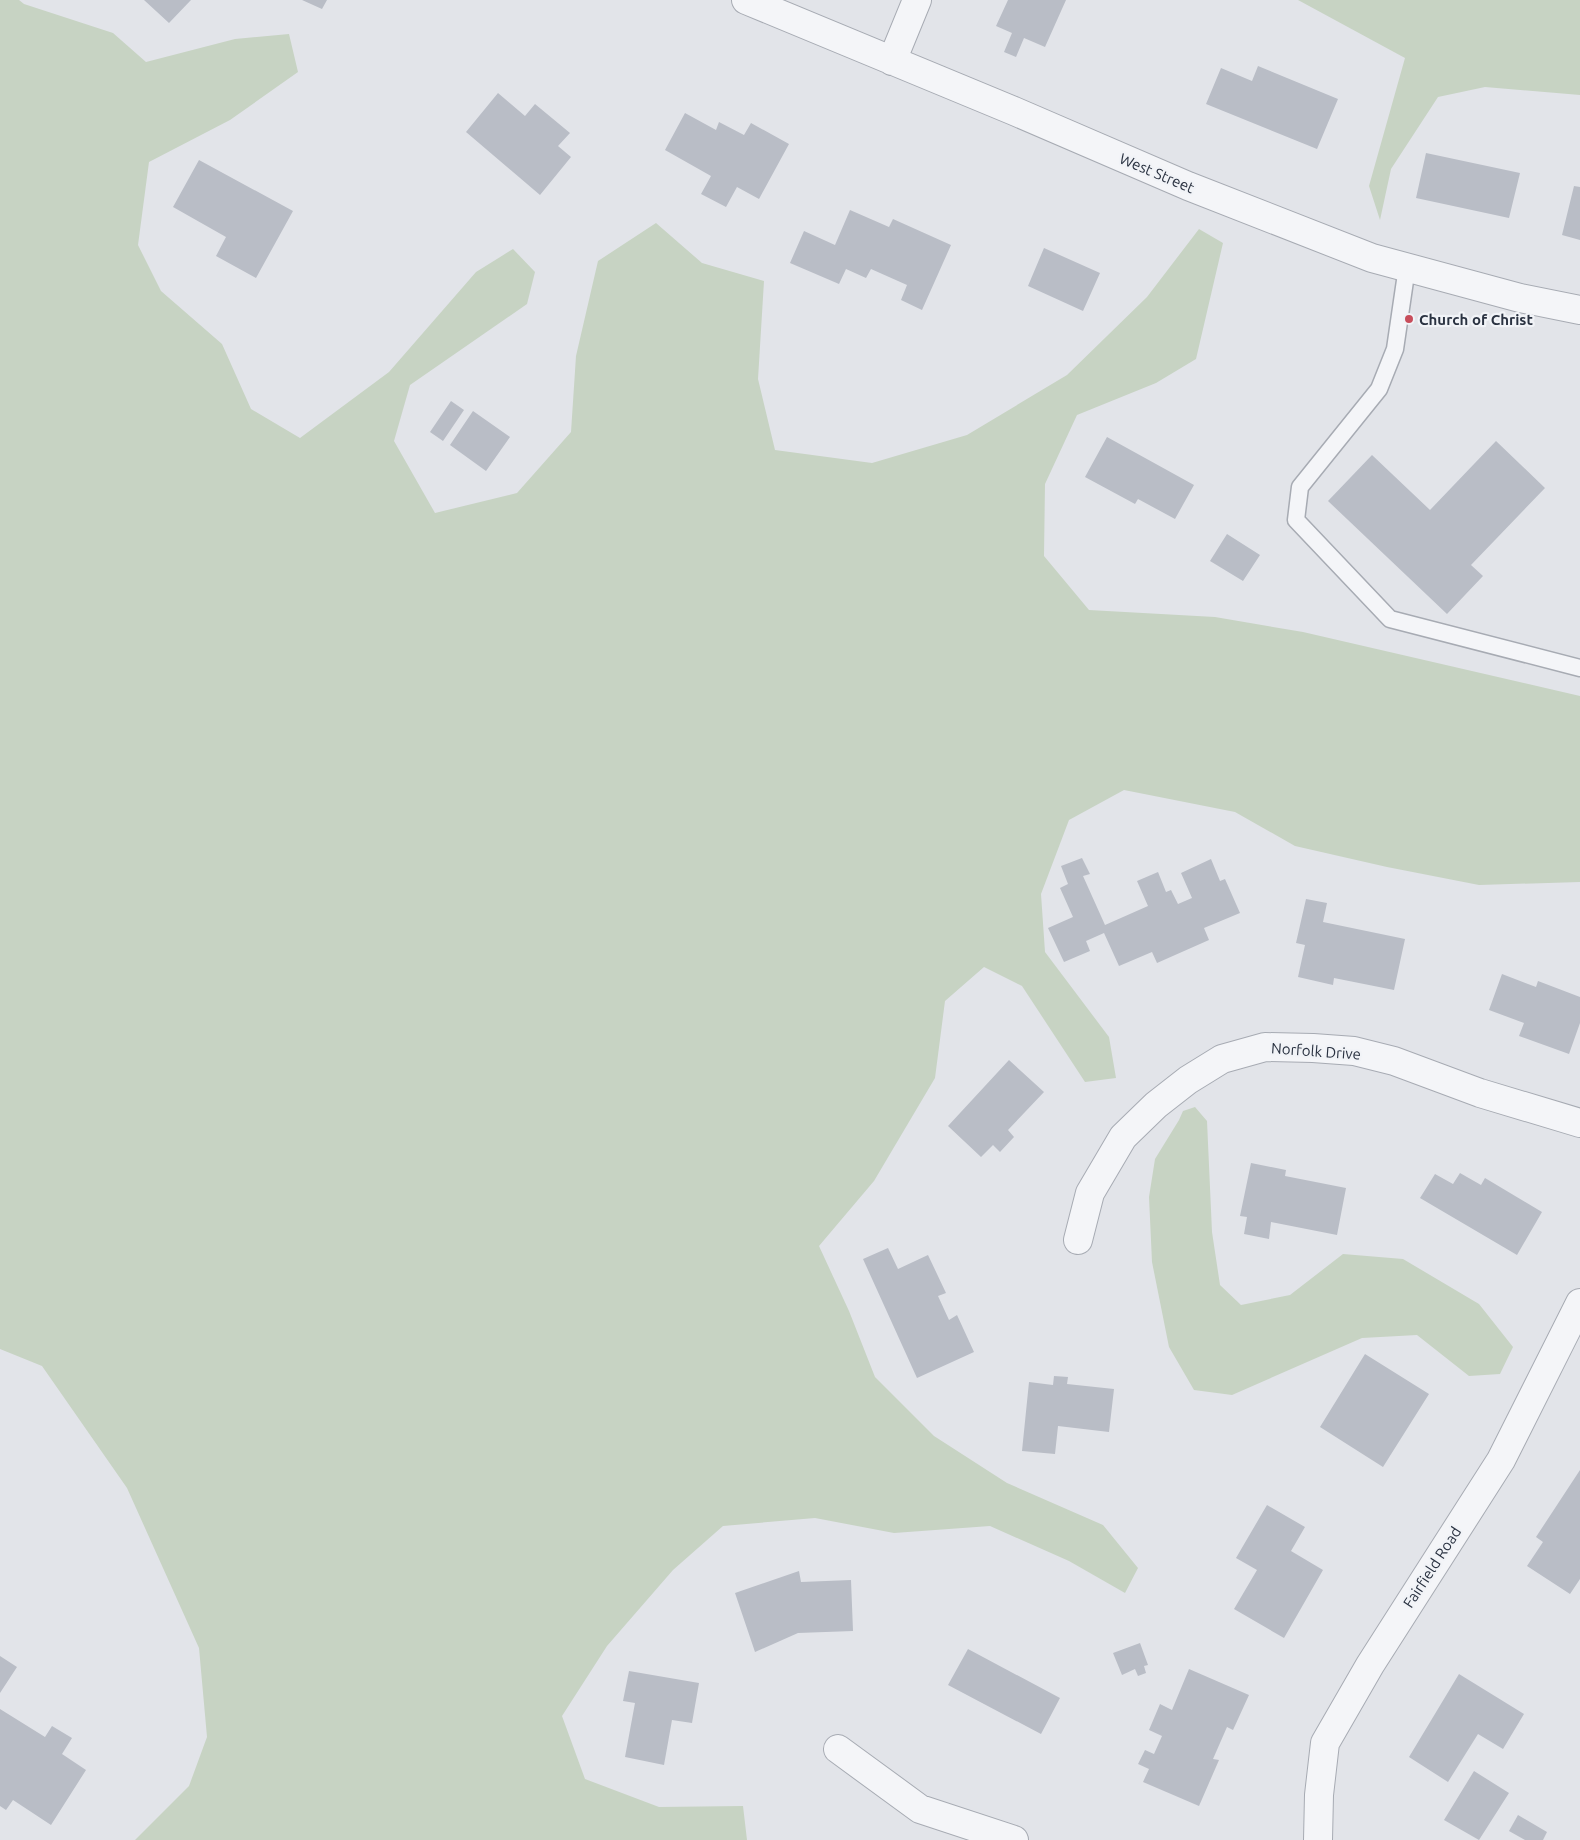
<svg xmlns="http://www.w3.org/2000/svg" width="1580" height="1840" font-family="Ubuntu,sans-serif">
  <rect width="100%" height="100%" fill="#e2e4e9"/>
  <path fill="#c7d3c3" d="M 0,0 L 19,0 L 24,4 L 113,33 L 146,62 L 235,39 L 289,34 L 298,72 L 230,120 L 149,162 L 138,245 L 161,291 L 222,344 L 251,409 L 300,438 L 389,372 L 476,272 L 513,249 L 535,272 L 527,304 L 410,385 L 394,441 L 435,513 L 517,493 L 571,432 L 576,356 L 598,261 L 656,223 L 702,263 L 764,281 L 758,379 L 775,450 L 872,463 L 967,435 L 1067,375 L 1147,297 L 1199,229 L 1223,243 L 1196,359 L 1156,383 L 1077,415 L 1045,484 L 1044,556 L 1089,610 L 1215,617 L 1303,632 L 1580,696 L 1580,882 L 1479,885 L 1387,867 L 1295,846 L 1235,812 L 1124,790 L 1069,820 L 1041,894 L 1045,952 L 1109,1037 L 1116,1078 L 1085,1082 L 1022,986 L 984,967 L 945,1001 L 935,1078 L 874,1181 L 819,1246 L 849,1311 L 875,1377 L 934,1436 L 1007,1483 L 1103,1525 L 1138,1568 L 1125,1593 L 1069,1561 L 990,1526 L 894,1533 L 815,1518 L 723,1526 L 673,1570 L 607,1646 L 562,1716 L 585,1779 L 659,1807 L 743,1806 L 747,1840 L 135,1840 L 189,1786 L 207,1737 L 199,1648 L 127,1488 L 42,1366 L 0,1349 Z
    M 1298,0 L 1580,0 L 1580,95 L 1485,87 L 1438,97 L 1391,169 L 1380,220 L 1369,186 L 1405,58 Z
    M 1195,1107 L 1207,1121 L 1212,1232 L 1220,1285 L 1241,1305 L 1290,1295 L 1343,1254 L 1403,1259 L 1479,1304 L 1513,1347 L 1500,1374 L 1469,1376 L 1417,1335 L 1362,1338 L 1232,1395 L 1194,1390 L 1169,1347 L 1152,1262 L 1149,1197 L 1155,1159 L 1179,1120 L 1183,1111 Z"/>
  <path fill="#b9bdc6" d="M 144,0 L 191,0 L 169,23 Z
    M 302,0 L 327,0 L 322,9 Z
    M 1008,0 L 1066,0 L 1045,47 L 1024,38 L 1016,57 L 1004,52 L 1012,33 L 996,26 Z
    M 1258,66 L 1338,99 L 1317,149 L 1206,104 L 1221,68 L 1252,81 Z
    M 498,93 L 525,116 L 535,104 L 570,133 L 558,146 L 571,157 L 540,195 L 466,132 Z
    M 685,113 L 716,130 L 719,122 L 744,135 L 751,123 L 789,144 L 759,199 L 737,187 L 726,207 L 701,194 L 711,176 L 665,150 Z
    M 1426,153 L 1520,173 L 1509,218 L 1416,198 Z
    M 199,160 L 293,211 L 256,278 L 216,256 L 226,237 L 173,207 Z
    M 1574,186 L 1580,187 L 1580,240 L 1562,235 Z
    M 850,210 L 889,227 L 893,219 L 951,245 L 922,310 L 901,300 L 907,285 L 871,269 L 866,278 L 846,269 L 839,284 L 790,263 L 804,231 L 835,245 Z
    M 1044,248 L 1100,273 L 1083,311 L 1028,286 Z
    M 451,401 L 464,410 L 443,441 L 430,432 Z
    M 473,411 L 510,437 L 486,471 L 450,445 Z
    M 1107,437 L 1194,485 L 1175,519 L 1138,499 L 1135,504 L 1085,477 Z
    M 1496,441 L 1545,488 L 1471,565 L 1483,576 L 1447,614 L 1328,501 L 1372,455 L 1430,510 Z
    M 1227,534 L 1260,555 L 1243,581 L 1210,561 Z
    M 1082,858 L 1090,874 L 1083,876 L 1105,925 L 1148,906 L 1137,881 L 1158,872 L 1166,892 L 1171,890 L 1178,904 L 1192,898 L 1181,873 L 1211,859 L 1220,881 L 1225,879 L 1240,913 L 1204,928 L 1209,940 L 1157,963 L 1152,952 L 1119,966 L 1104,933 L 1086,941 L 1090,951 L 1064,962 L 1048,928 L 1073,917 L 1060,888 L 1068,884 L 1061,866 Z
    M 1306,899 L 1327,903 L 1323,922 L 1405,939 L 1394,990 L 1334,978 L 1333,985 L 1298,977 L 1305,945 L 1296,943 Z
    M 1502,974 L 1536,987 L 1538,981 L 1580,997 L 1580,1023 L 1569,1054 L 1519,1036 L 1524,1023 L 1489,1010 Z
    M 1009,1060 L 1044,1092 L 1008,1130 L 1014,1137 L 1000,1152 L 993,1145 L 981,1157 L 948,1126 Z
    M 1251,1163 L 1286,1170 L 1285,1176 L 1346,1188 L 1337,1235 L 1271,1222 L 1269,1239 L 1244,1234 L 1247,1217 L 1240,1216 Z
    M 1460,1173 L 1481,1185 L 1485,1178 L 1542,1212 L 1517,1255 L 1420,1198 L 1435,1174 L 1453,1184 Z
    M 888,1248 L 898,1269 L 928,1255 L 946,1293 L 938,1296 L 949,1320 L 957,1315 L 974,1352 L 917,1378 L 863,1259 Z
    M 1365,1354 L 1429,1394 L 1383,1467 L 1320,1427 Z
    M 1054,1376 L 1068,1377 L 1067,1384 L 1114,1389 L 1109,1432 L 1058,1426 L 1055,1454 L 1022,1451 L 1029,1382 L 1053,1385 Z
    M 1580,1470 L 1580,1579 L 1570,1594 L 1527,1566 L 1543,1542 L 1536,1537 Z
    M 1267,1505 L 1305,1527 L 1291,1551 L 1323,1570 L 1284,1638 L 1234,1609 L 1257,1570 L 1236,1558 Z
    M 799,1571 L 801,1582 L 851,1580 L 853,1631 L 798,1633 L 755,1652 L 735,1593 Z
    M 1140,1643 L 1148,1665 L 1144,1666 L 1146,1673 L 1138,1676 L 1135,1669 L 1122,1675 L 1113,1653 Z
    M 968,1649 L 1060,1698 L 1041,1734 L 948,1685 Z
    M 0,1656 L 17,1667 L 0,1693 Z
    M 1189,1669 L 1249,1695 L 1233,1730 L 1227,1727 L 1213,1759 L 1219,1760 L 1199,1806 L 1143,1782 L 1149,1769 L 1138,1764 L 1145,1750 L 1154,1754 L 1162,1736 L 1149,1730 L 1160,1704 L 1172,1710 Z
    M 629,1671 L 699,1683 L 692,1723 L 672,1720 L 664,1765 L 625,1757 L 635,1703 L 623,1701 Z
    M 1459,1674 L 1524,1714 L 1503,1749 L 1478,1734 L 1448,1782 L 1409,1757 Z
    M 0,1709 L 45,1737 L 52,1726 L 72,1738 L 62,1754 L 86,1770 L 51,1825 L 13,1800 L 6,1810 L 0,1806 Z
    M 1474,1771 L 1509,1793 L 1479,1840 L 1444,1820 Z
    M 1518,1815 L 1547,1832 L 1543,1840 L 1525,1840 L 1509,1831 Z"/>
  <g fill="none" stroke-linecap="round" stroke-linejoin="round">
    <g stroke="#a7abb3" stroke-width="19">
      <path id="service" d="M 1407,267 L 1395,349 L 1379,389 L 1300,487 L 1296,520 L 1390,619 L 1580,668"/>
    </g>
    <g stroke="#a7abb3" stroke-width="30">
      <path id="minor" d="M 746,0 L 1014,111 L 1188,186 L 1372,258 L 1520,298 L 1580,310
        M 892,61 L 917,0
        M 1078,1240 L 1090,1193 L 1123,1137 L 1156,1105 L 1188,1080 L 1222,1059 L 1265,1047 L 1313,1048 L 1354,1051 L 1394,1061 L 1480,1093 L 1580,1123
        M 838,1749 L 920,1809 L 1014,1840
        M 1318,1840 L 1319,1795 L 1325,1743 L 1370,1665 L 1501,1460 L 1580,1303"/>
    </g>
    <use href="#service" stroke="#f4f5f8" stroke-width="16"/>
    <use href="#minor" stroke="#f4f5f8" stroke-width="28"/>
  </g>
  <circle fill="#c84d5b" stroke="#f1f3f7" stroke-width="2" cx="1409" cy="319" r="5"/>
  <g text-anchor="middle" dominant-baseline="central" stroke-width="4.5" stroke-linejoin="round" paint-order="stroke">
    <g font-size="15" fill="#2a3241" stroke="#f1f3f7">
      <text transform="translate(1157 173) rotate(23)">West Street</text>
      <text transform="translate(1316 1051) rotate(4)">Norfolk Drive</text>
      <text transform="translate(1432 1567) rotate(-57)">Fairfield Road</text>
    </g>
    <g font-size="15" font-weight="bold" fill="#2a3241" stroke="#f1f3f7" text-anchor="start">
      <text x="1419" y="319">Church of Christ</text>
    </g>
  </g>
</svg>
